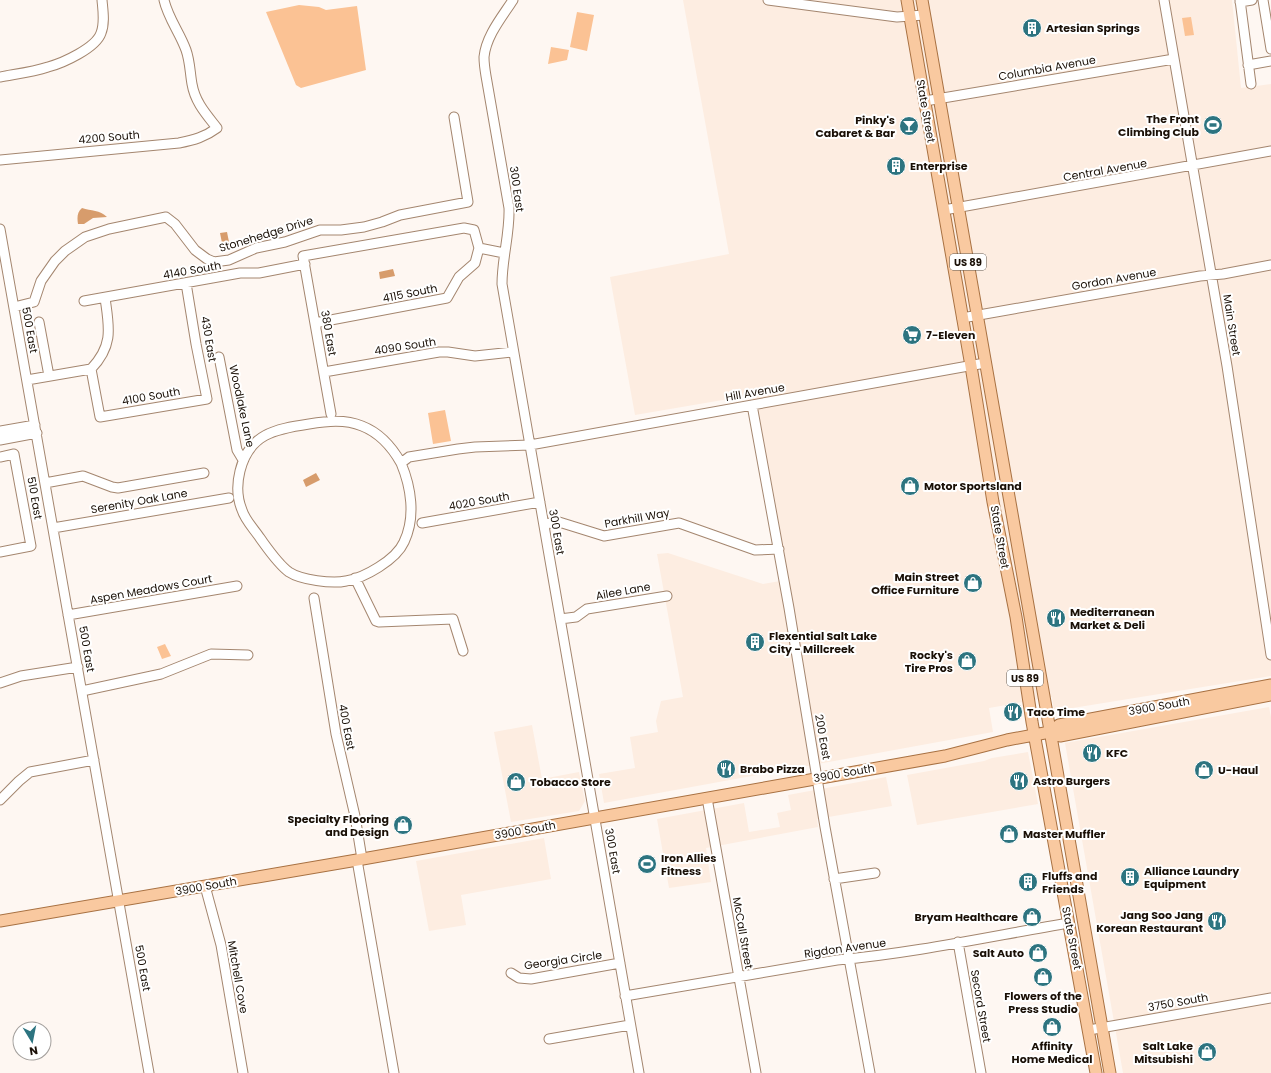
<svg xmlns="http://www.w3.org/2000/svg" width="1271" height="1073" font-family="Poppins,sans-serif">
  <rect width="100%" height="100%" fill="#fef7f2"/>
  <path fill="#fdede1" d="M 683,0 L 1232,0 L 1241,88 L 1271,84 L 1271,676 L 1054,711 L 1052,697 L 989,708 L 993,732 L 604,803 L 599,774 L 635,768 L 630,737 L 658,732 L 656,721 L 661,701 L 683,697 L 657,554 L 668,553 L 763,584 L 786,580 L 752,395 L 635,415 L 610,277 L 729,254 Z
    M 1269,707 L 1271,717 L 1271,1073 L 1123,1073 L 1065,743 Z
    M 532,725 L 542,779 L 579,772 L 585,801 L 579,811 L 511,822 L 494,732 Z
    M 1028,752 L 1038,804 L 917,825 L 907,775 L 984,761 L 992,758 Z
    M 886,777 L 892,806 L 817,819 L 818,827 L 706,848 L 711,882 L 669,888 L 657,819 L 744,803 L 749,832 L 780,827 L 777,813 L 791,810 L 788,795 Z
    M 544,838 L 551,879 L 461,895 L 466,925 L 429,931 L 416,861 Z"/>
  <path fill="#fbc294" d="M 299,5 L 319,7 L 326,10 L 357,6 L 366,70 L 301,88 L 296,85 L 266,12 Z
    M 577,12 L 594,15 L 587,51 L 570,47 Z
    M 1191,17 L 1194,35 L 1185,36 L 1182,18 Z
    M 551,47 L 569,50 L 567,60 L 548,64 Z
    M 445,410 L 451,441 L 433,444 L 428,413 Z
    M 165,644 L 171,656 L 162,659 L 157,647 Z"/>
  <path fill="#d79c6c" d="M 82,208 C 91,211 100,210 107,217 L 93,218 L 84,224 L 78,224 C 77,218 77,212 82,208 Z
    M 227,232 L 230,247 L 223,248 L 220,233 Z
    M 393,269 L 395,276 L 380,279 L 379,272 Z
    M 316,473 L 320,480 L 306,487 L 303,480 Z"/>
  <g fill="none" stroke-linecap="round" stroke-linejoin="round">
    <g stroke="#a4866f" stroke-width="11">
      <path id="minor" d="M 513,0 C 502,17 486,36 484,57 C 484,63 485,70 486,76 L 509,208 C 510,233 502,258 502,284 L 639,1073
        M 768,0 L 897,17 L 924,15
        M 1164,0 L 1227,366 L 1271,655
        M 1240,0 L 1251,84
        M 1263,0 L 1271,49
        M 1240,2 L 1252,0
        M 1248,65 L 1271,61
        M 0,77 C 16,74 33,72 48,67 C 63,63 96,48 101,33 C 105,23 103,11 102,0
        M 925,101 L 1174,59
        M 0,160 L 179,143 C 194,140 205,137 217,128 C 206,114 195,102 192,84 C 190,73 190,61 186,50 C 180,33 168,18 164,0
        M 944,210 L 1271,151
        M 0,229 L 149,1073
        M 105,298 C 109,327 114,345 91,369 L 100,417 L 207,399 L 196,344 L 186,283
        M 84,301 L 240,273 L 259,273 L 305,264
        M 14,307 L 34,302 L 41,281 L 55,261 L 65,251 L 85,237 L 109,229 L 166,217 L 175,224 L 195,250 L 207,259 L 214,262 L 229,260 L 256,248 L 285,242 L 320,230 L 341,230 L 364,227 L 382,222 L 400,215 L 468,202 L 454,117
        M 962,318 L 1200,276 L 1223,274 L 1271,265
        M 39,322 L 49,376
        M 315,323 L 447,298 L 459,277 L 475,263 L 479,248 L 504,253
        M 219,357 L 237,450 L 243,460
        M 324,372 L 439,352 L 448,352 L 475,356 L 513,352
        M 27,380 L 91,369
        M 752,405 L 789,608 L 825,827 L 870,1073
        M 331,414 L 303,256 L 464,228 L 474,230 L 479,248
        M 0,431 L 35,425
        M 0,440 L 37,433
        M 0,457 L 14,454 L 31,546 L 0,552
        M 401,463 C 411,487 416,517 404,542 C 396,560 364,578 346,581 C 332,584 301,580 289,572 C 278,564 268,549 260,538 C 254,529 245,520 242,510 C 237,498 237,483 240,471 C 249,434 275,429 309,424 C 327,421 345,419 362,426 C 380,433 392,447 401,463 L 409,457 L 458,449 L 475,447 L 530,445 L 985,363
        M 45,483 L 83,476 L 112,487 L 118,488 L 204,473
        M 422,523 L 540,502
        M 544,524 L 559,522 L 604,536 L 679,523 L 755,550 L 779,549
        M 53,528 L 229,498
        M 355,578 L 376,621 L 379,622 L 453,619 L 463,651
        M 314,598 L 336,734 L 355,816 L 362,859
        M 68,615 L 237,586
        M 560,619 L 576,617 L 587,609 L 667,596
        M 0,683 L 21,676 L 78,667
        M 82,691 L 161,674 L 211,654 L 248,655
        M 707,798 L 756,1073
        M 0,800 L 19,781 L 30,772 L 94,760
        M 357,860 L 394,1073
        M 834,879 L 875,873
        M 205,886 L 221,945 L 243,1073
        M 958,942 L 981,1073
        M 511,973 L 519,978 L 531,979 L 620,963
        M 625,996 L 837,960 C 915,953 992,936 1069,923
        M 1089,1030 L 1271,998
        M 549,1039 L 630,1025"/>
    </g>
    <g stroke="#a87142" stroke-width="13">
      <path id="major" d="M 907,0 L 971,366 L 993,502 L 1016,617 L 1032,722 L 1096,1073
        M 922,0 L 1110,1073
        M 1050,732 L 1060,736 L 1271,695
        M 0,921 L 357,860 L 945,756 L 1007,740 L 1050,732 L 1059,725 L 1271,685"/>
    </g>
    <use href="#minor" stroke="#fff" stroke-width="9"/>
    <use href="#major" stroke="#f9c9a0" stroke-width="11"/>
  </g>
  <defs>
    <g id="building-disc" transform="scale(1)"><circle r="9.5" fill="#2d7480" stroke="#fff"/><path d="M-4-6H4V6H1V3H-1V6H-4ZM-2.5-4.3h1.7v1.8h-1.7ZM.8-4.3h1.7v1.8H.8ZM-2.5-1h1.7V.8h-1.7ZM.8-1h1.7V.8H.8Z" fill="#fff"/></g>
    <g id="stadium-disc" transform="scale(1)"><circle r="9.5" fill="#2d7480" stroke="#fff"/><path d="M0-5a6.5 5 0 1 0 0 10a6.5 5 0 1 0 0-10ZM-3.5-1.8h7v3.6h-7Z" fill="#fff"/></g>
    <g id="bar-disc" transform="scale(1)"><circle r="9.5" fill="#2d7480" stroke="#fff"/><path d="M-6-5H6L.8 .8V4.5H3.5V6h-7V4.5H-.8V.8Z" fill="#fff"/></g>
    <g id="supermarket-disc" transform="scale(1)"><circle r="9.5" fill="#2d7480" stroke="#fff"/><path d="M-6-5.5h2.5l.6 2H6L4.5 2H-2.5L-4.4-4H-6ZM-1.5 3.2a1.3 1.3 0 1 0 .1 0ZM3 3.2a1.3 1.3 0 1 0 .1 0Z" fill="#fff"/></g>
    <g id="shop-disc" transform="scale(1)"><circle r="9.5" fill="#2d7480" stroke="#fff"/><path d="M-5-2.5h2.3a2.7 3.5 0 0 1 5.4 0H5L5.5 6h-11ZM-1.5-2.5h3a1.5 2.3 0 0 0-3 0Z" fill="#fff"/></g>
    <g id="restaurant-disc" transform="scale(1)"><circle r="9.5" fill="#2d7480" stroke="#fff"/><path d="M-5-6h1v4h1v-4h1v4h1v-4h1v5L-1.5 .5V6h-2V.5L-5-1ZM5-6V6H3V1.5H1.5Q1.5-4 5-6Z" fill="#fff"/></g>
  </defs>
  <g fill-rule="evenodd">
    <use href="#building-disc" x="1032" y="28"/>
    <use href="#stadium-disc" x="1213" y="125"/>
    <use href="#bar-disc" x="909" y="126"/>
    <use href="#building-disc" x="896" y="166"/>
    <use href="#supermarket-disc" x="912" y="335"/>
    <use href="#shop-disc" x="910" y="486"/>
    <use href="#shop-disc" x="973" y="583"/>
    <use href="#restaurant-disc" x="1056" y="618"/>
    <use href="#building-disc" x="755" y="642"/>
    <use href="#shop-disc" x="967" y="661"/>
    <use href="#restaurant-disc" x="1013" y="712"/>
    <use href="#restaurant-disc" x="1092" y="753"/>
    <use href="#restaurant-disc" x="726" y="769"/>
    <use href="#shop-disc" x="1204" y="770"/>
    <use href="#restaurant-disc" x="1019" y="781"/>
    <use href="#shop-disc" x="516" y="782"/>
    <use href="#shop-disc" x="403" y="825"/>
    <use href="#shop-disc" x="1009" y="834"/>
    <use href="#stadium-disc" x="647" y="864"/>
    <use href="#building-disc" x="1130" y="877"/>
    <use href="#building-disc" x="1028" y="882"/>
    <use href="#shop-disc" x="1032" y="917"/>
    <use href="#restaurant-disc" x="1217" y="921"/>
    <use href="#shop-disc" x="1038" y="953"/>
    <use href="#shop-disc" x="1043" y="977"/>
    <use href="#shop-disc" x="1052" y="1027"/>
    <use href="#shop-disc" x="1207" y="1052"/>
  </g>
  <g text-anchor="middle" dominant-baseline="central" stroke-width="4" stroke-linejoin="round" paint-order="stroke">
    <g fill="#fff" stroke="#5f5851" stroke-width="1">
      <rect x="950" y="254" width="36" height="16" rx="3"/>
      <rect x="1007" y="670" width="36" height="16" rx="3"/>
    </g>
    <g font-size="10" font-weight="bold" fill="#1a1007">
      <text x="968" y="262">US 89</text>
      <text x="1025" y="678">US 89</text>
    </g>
    <g font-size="11" font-weight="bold" fill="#1a1007" stroke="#fff" text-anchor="start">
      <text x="1046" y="28">Artesian Springs</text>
      <text x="1199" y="119" text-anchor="end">The Front<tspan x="1199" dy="13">Climbing Club</tspan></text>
      <text x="895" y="120" text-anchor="end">Pinky's<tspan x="895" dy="13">Cabaret &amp; Bar</tspan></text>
      <text x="910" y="166">Enterprise</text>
      <text x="926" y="335">7-Eleven</text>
      <text x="924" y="486">Motor Sportsland</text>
      <text x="959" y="577" text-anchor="end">Main Street<tspan x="959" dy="13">Office Furniture</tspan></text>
      <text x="1070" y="612">Mediterranean<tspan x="1070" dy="13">Market &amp; Deli</tspan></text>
      <text x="769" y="636">Flexential Salt Lake<tspan x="769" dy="13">City - Millcreek</tspan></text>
      <text x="953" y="655" text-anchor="end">Rocky's<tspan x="953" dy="13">Tire Pros</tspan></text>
      <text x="1027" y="712">Taco Time</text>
      <text x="1106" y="753">KFC</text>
      <text x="740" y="769">Brabo Pizza</text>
      <text x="1218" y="770">U-Haul</text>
      <text x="1033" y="781">Astro Burgers</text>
      <text x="530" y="782">Tobacco Store</text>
      <text x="389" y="819" text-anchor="end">Specialty Flooring<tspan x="389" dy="13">and Design</tspan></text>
      <text x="1023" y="834">Master Muffler</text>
      <text x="661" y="858">Iron Allies<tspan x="661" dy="13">Fitness</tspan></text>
      <text x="1144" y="871">Alliance Laundry<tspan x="1144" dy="13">Equipment</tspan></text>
      <text x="1042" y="876">Fluffs and<tspan x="1042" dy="13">Friends</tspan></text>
      <text x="1203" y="915" text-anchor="end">Jang Soo Jang<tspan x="1203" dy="13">Korean Restaurant</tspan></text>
      <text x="1018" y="917" text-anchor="end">Bryam Healthcare</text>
      <text x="1024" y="953" text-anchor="end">Salt Auto</text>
      <text x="1043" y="996" text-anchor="middle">Flowers of the<tspan x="1043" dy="13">Press Studio</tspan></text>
      <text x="1052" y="1046" text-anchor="middle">Affinity<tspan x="1052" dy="13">Home Medical</tspan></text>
      <text x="1193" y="1046" text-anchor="end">Salt Lake<tspan x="1193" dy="13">Mitsubishi</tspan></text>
    </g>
    <g font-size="11" fill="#1a1007" stroke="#fff">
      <text transform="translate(1047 68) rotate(-10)">Columbia Avenue</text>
      <text transform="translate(926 111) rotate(80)">State Street</text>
      <text transform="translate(109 137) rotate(-5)">4200 South</text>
      <text transform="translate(1105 170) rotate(-10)">Central Avenue</text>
      <text transform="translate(517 189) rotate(82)">300 East</text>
      <text transform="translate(266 234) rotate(-17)">Stonehedge Drive</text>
      <text transform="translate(192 270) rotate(-10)">4140 South</text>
      <text transform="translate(1114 279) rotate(-10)">Gordon Avenue</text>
      <text transform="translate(410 293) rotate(-11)">4115 South</text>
      <text transform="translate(1232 325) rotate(81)">Main Street</text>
      <text transform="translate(30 330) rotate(80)">500 East</text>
      <text transform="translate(329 333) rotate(80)">380 East</text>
      <text transform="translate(209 339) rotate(80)">430 East</text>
      <text transform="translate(405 346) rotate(-9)">4090 South</text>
      <text transform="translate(755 392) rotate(-10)">Hill Avenue</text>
      <text transform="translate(151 396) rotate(-10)">4100 South</text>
      <text transform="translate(242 406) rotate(78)">Woodlake Lane</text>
      <text transform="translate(35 498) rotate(80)">510 East</text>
      <text transform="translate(139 501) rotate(-10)">Serenity Oak Lane</text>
      <text transform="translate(479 501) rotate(-10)">4020 South</text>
      <text transform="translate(637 518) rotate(-10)">Parkhill Way</text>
      <text transform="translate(557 532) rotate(80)">300 East</text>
      <text transform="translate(1000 537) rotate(80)">State Street</text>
      <text transform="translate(151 589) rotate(-10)">Aspen Meadows Court</text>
      <text transform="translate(623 591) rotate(-10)">Ailee Lane</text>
      <text transform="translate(87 649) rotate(80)">500 East</text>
      <text transform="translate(1159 706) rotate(-10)">3900 South</text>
      <text transform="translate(347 727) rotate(79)">400 East</text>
      <text transform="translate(823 737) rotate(80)">200 East</text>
      <text transform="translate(844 773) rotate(-10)">3900 South</text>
      <text transform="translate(525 830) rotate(-10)">3900 South</text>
      <text transform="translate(613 851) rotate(80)">300 East</text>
      <text transform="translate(206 886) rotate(-10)">3900 South</text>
      <text transform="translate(743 933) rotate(80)">McCall Street</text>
      <text transform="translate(1072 938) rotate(79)">State Street</text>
      <text transform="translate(845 948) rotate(-8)">Rigdon Avenue</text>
      <text transform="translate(563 960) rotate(-8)">Georgia Circle</text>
      <text transform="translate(143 968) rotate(80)">500 East</text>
      <text transform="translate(238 977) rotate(80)">Mitchell Cove</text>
      <text transform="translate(1178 1002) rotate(-10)">3750 South</text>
      <text transform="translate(981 1006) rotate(80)">Secord Street</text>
    </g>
  </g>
  <g transform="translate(32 1041) rotate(170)"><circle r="19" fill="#ffffff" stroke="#a39f9c"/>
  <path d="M0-3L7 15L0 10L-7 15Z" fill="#2d7480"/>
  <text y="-6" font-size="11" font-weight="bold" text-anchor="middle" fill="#1a1007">N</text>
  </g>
</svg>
